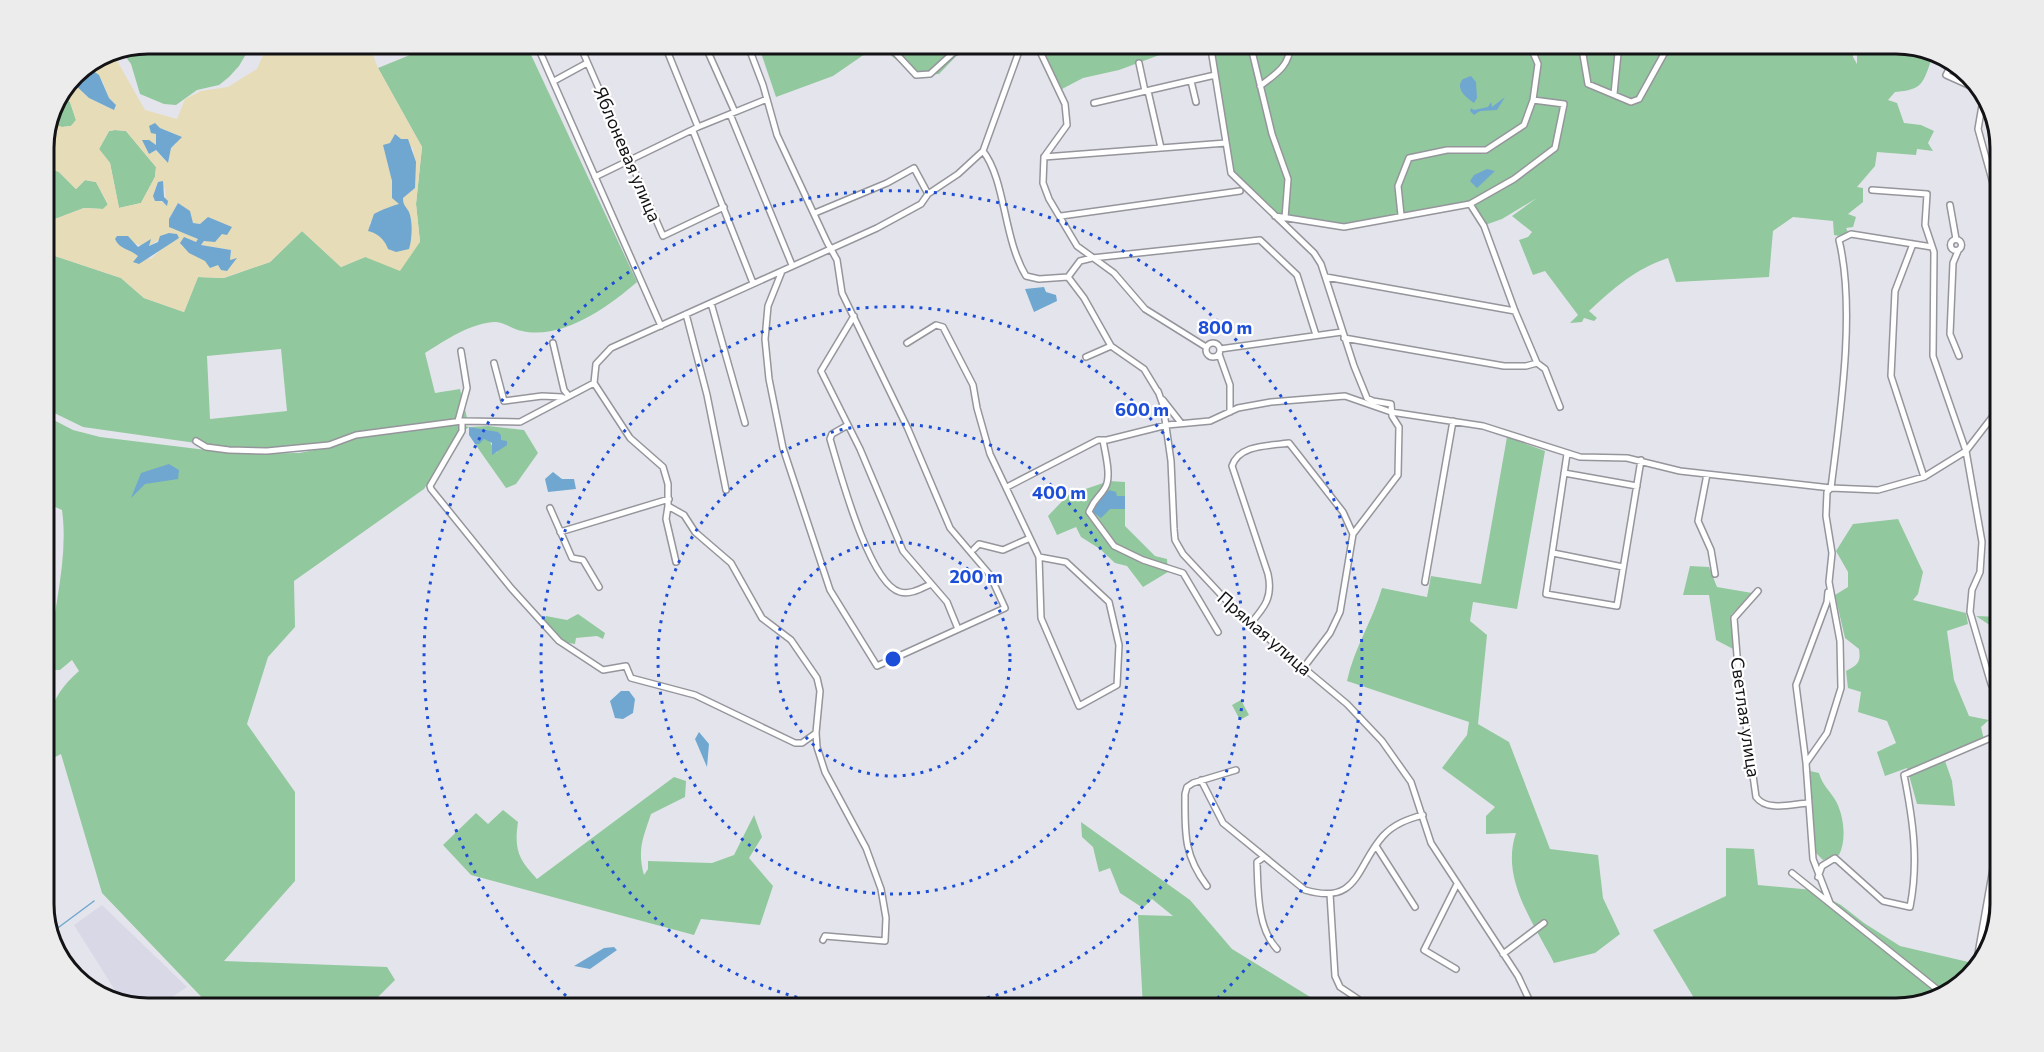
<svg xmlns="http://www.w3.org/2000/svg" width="2044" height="1052" font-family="Commissioner,sans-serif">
  <rect width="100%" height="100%" fill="#e4e5ec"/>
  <path fill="#d8d8e7" d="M 102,905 L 187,987 L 155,1008 L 123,1003 L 74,925 Z"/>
  <path fill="#92c89d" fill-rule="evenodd" d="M 1207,43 L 1181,47 L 1119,70 L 1083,78 L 1062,89 L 1037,44 Z
    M 1215,43 L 1852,43 L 1853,57 L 1857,64 L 1857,44 L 1896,44 L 1930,51 L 1932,58 C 1923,83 1923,90 1895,92 L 1888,100 L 1897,103 L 1904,123 L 1921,125 L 1934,131 L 1928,143 L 1933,151 L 1917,149 L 1916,155 L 1877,152 L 1875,166 L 1857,187 L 1863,188 L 1863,202 L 1848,214 L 1856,217 L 1853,227 L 1846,228 L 1848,232 L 1840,236 L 1834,235 L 1833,221 L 1793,217 L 1773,231 L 1769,277 L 1676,282 L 1668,258 C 1635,269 1614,288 1589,311 L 1597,318 L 1594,321 L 1584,318 L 1582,322 L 1570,323 L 1578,315 L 1545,271 L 1533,275 L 1519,240 L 1528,237 L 1532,232 L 1512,216 L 1537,198 L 1502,219 L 1485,225 L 1474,205 L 1345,227 L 1276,215 L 1234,173 L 1218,86 L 1214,54 Z
    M 148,44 L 148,43 L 252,44 L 239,66 L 229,77 L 219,85 L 197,90 L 176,105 L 164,104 L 140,94 L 131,64 L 120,49 Z
    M 437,44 L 526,44 L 637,282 C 608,307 563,340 522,331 C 514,330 504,322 496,322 C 470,323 446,340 425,353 L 435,393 L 460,389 L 468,422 L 336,440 L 313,446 L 238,449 L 83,427 L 44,408 L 44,245 L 52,255 L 121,278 L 144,298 L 184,312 L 198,277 L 224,278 L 270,262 L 302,231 L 341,267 L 365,257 L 420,242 L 416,204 L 422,147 L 378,68 ZM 281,349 L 287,411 L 210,419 L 207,356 Z
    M 758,44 L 984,44 L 965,47 L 939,74 L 915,75 L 878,45 L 833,76 L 776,97 Z
    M 64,98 L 70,102 L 76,120 L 71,126 L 62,127 L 52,124 Z
    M 115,130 L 126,131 L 156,167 L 155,177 L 141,203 L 119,208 L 110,163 L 99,149 L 109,131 Z
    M 47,166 L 59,172 L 76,189 L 85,180 L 96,182 L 108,205 L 103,209 L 84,208 L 55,219 L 44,218 L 44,167 Z
    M 44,415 L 73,430 L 100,437 L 239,454 L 299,453 L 330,447 L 356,437 L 459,424 L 469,427 L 488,426 L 524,430 L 538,453 L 516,484 L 506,488 L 475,444 L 484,439 L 489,440 L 496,453 L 500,448 L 501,435 L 469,427 L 458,435 L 424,489 L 294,581 L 295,627 L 268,657 L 247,724 L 295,792 L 295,881 L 224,961 L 387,967 L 395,980 L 367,1008 L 212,1008 L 102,893 L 61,754 L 45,762 C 49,720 45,701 79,671 L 72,660 L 60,670 L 53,670 L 49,662 C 52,612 69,561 62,510 L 44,502 Z
    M 1507,437 L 1545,451 L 1517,609 L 1473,602 L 1470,621 L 1487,635 L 1478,724 L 1509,742 L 1550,849 L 1598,855 L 1603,898 L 1620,934 L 1595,953 L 1554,963 C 1534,923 1500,879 1516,833 L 1486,834 L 1486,816 L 1495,807 L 1442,768 L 1467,735 L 1469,722 L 1347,681 C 1354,648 1373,620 1382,588 L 1427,597 L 1431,576 L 1481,584 Z
    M 1109,481 L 1125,482 L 1125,496 L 1116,496 L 1110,509 L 1125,509 L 1125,526 L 1155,556 L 1167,559 L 1168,572 L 1143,587 L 1127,566 L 1115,563 L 1100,549 L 1081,537 L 1076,527 L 1057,535 L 1048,516 L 1068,495 Z
    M 1898,519 L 1923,572 L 1918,594 L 1913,600 L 1966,613 L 1968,624 L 1947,631 L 1954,680 L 1969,716 L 1989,720 L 1981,727 L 1984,740 L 1944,758 L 1952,781 L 1955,806 L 1917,804 L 1907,768 L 1885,776 L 1877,752 L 1896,743 L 1887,721 L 1858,712 L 1861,692 L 1848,688 L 1846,671 C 1858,665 1861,662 1859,649 L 1845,638 L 1835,595 L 1848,587 L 1848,572 L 1836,551 L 1853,524 Z
    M 1690,566 L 1709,567 L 1717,587 L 1752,593 L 1731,615 L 1735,650 L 1716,640 L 1709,595 L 1683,595 Z
    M 578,614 L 605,633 L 603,639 L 597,636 L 576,638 L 575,644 L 563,642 L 542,622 L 546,616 L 567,620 Z
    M 1976,616 L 2000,617 L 2000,632 Z
    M 1241,700 L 1249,715 L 1240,720 L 1232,705 Z
    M 1810,771 L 1819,773 C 1822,784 1828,789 1834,798 C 1844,813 1847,840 1839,855 L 1823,860 L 1816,853 Z
    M 674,777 L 686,781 L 685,797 L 651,814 C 643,838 637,850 644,875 L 648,869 L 648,861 L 712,863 L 734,855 L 754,815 L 762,837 L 749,858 L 773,886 L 760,925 L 701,919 L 694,935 L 471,875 L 443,845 L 476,813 L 488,824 L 503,810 L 518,822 C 514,849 518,859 537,879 Z
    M 1081,822 L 1190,900 L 1232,949 L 1320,1003 L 1324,1008 L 1143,1008 L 1138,915 L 1173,916 L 1152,899 L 1143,908 L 1120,893 L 1110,868 L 1099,872 L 1093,847 L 1082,837 Z
    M 1726,848 L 1754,849 L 1758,885 L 1813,890 L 1841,905 L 1864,923 L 1900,946 L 1977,964 L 1954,991 L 1896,1008 L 1700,1008 L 1653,930 L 1726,896 Z"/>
  <path fill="#e6dcb7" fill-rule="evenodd" d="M 268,44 L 369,44 L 378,68 L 422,147 L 416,204 L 420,242 L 400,271 L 365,257 L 341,267 L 302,231 L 270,262 L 223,278 L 198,277 L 184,312 L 144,298 L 121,278 L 52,255 L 44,245 L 44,218 L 55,219 L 84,208 L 103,209 L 108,204 L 96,182 L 85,180 L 76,189 L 59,172 L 44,167 L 44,142 L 47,136 L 52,133 L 52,124 L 62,127 L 71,126 L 76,120 L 70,102 L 64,98 L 71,81 L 89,98 L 114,110 L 116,105 L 109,98 L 102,80 L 86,66 L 106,53 L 116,59 L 145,110 L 177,119 L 185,99 L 201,91 L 228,87 L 257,69 ZM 160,128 L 175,134 L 176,144 L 171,148 L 168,163 L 155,150 L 149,154 L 157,146 L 156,134 ZM 115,130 L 126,131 L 156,167 L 155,177 L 141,203 L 119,208 L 110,163 L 99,149 L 109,131 ZM 390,143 L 413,148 L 415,188 L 403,198 L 403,204 L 410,214 L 411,233 L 386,243 L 369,223 L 400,204 C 389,186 393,172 385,153 ZM 158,182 L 165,189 L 166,205 L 153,196 ZM 178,203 L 189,211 L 193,223 L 200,224 L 208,217 L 221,224 L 201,245 L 231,250 L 230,260 L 236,259 L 216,265 L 196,254 L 198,239 L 169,226 L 169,219 ZM 169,233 L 177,234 L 151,259 C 140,257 133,250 123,248 L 118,236 L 146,248 Z"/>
  <path fill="#6fa7d0" d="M 86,66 L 99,75 L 109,98 L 116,105 L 114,110 L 89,98 L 71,81 L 74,74 Z
    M 1471,76 L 1476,82 L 1477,98 L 1474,103 C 1467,98 1454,89 1463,79 Z
    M 1505,97 L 1497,110 L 1480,111 L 1474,115 L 1470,111 L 1471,108 L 1474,110 L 1488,107 L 1491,102 L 1492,107 Z
    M 155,123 L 160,128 L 182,137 L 171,148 L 168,163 L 156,150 L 149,154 L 142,140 L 149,140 L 156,145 L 156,134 L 151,133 L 149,126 Z
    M 395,134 L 401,139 L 408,139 L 416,162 L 415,188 L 403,198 C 403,206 406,206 409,212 C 413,221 412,240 409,249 L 396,252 L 388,249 C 385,240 378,233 368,231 L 374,214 C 381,210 392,206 399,204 L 392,198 L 392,181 L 383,145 L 390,143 Z
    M 1487,169 L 1495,171 L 1477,188 L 1470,181 L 1474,175 Z
    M 163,181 L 164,197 L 168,201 L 167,206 L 162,201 L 155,201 L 153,196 L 158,182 Z
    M 178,203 L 190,211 L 193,223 L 200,224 L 208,217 L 232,227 L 227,235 L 222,234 L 215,242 L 204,241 L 201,245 L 231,250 L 230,260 L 237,258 L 227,271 L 221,270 L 218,265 L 210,268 L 205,261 L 189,253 L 180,243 L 184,237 L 196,242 L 198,239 L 169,227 L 169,219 Z
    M 169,233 L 177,234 L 179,238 L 139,264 L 133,262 L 138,256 C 130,249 119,249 115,239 L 117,236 L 128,236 L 138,247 L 151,239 L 149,246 L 158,242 L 160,236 Z
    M 1044,287 L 1046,292 L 1056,295 L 1057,301 L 1034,312 L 1025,289 Z
    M 469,427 L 498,432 L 501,435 L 501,440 L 507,441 L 507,445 L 492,455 L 492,443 L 484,439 L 479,444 L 475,444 L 469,435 Z
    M 169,464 L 179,470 L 178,479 L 145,484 L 131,498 L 141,473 Z
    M 553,472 L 562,479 L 574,479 L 576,489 L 548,492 L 545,479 Z
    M 1109,490 L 1116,492 L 1117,496 L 1125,496 L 1125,509 L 1110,509 L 1101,518 L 1093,512 L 1099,499 Z
    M 621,691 L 629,691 L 635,699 L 633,713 L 623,719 L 615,718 L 610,701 Z
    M 699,732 L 709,744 L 707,767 L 695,739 Z
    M 614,947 L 617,950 L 590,969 L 574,966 L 604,948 Z"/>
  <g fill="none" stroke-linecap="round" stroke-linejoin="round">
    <path stroke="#6fa7d0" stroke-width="1.5" d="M 51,933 L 94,901
      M 1037,1008 L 1038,1005"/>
    <g stroke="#95959c" stroke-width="8">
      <path id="minor" d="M 536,43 L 661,326
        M 579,43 L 663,236 L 724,207
        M 664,43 L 698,127
        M 704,43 L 734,110
        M 747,43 L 763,85 L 777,135 L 827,242 L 837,260 L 842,293 L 908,429 L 950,528 L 990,575 L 1005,608 L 877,666 L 830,590 L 783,448 L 769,379 L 765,339 L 768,306 L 782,271
        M 880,43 L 890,47 L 916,75 L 930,74 L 953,53 L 982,43
        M 1036,43 L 1065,104 L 1067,125 L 1044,157 L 1043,183 L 1049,199 L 1077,246 L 1114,273 L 1145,309 L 1206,347
        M 1152,43 L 1163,51 L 1184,44 L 1210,47 L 1241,43
        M 1210,43 L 1231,173 L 1314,253 L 1321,264 L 1354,366 L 1367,398 L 1373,401 L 1391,404 L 1392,416 L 1399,427 L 1398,475 L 1353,534 L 1340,612 L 1330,633 L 1304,667
        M 1250,43 L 1272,134 L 1288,179 L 1285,218
        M 1581,43 L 1588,84 L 1631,102 L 1639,99 L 1670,43
        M 1620,51 L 1632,43
        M 1139,63 L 1145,91
        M 1952,63 L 1946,75 L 1984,92
        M 554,81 L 587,63
        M 1191,81 L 1196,102
        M 1260,86 C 1276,74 1291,65 1290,43
        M 1148,91 L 1161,148
        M 1614,94 L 1619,43
        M 1984,94 L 1978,129 L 2000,209
        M 1094,103 L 1215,75
        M 730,114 L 792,265
        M 693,131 L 753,283
        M 983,151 C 1006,181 1003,238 1026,276 L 1039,279 L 1068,277 L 1084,298 L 1111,346 L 1144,369 L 1158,392
        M 1044,157 L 1226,143
        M 595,177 L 698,127 L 767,99
        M 1872,190 L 1927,194 L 1925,225 L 1934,252 L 1933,356 L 1966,451 L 1982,542 L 1980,572 L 1972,590 L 1970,612 L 1991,684 L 2000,702
        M 1470,204 L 1484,226 L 1515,311 L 1537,363 L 1545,369 L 1560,407
        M 1950,205 L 1956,239
        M 815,213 L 887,183 L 914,168 L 928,194
        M 1401,215 L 1398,186 L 1409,158 L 1447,150 L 1486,150 L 1524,125 L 1533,100 L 1538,64 L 1529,43
        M 1061,216 L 1240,191
        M 1275,216 L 1344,227 L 1470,204 L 1514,179 L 1555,148 L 1564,104 L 1533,100
        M1950.5 245a5.5 5.5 0 1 1 11 0a5.5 5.5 0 1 1-11 0Z
        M 1913,244 L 1895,291 L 1891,376 L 1924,477
        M 1958,251 L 1953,263 L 1950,334 L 1959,356
        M 1068,277 L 1080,261 L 1092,258 L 1260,240 L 1297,275 L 1316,335
        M 1326,277 L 1515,311
        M 711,303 L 745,423
        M 686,314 L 707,395 L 726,490
        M 854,316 L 821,371 L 860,449 L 903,551 L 947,602 L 958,629
        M 1344,338 L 1504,366 L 1526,366 L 1537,363
        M1206 350a7 7 0 1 1 14 0a7 7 0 1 1-14 0Z
        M 553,343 L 564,390 L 569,396
        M 907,343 L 936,325 L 943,327 L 973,385 L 977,408 L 990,454 L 1039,557 L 1041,618 L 1079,706 L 1117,685 L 1119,645 L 1109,602 L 1066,562 L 1039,557
        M 1220,349 L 1342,332
        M 1219,354 L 1230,385 L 1230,412
        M 1086,357 L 1111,346
        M 494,363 L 504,401 L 542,396 L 562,397
        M 1158,391 L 1163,405 L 1171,461 L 1174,529 L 1175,540 L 1183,554 L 1239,614 L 1347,704 L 1382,741 L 1411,782 L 1431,843 L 1518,976 L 1533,1008
        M 1163,400 L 1181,423
        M 458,421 L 467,388 L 461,351
        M 462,421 L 462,431 L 430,486 L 431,489 L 511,588 L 559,641 L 603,670 L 626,666 L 631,678 L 695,695 L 795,743 L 802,743 L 816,733
        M 848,425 L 832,434 L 830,439 C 839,469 869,584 900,592 C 911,595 922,588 931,584
        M 1103,440 C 1105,453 1112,477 1105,488 C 1099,498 1094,499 1089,512 L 1114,546 L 1143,560 L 1183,573 L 1218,632
        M 196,441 L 206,447 L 229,450 L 267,451 L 329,445 L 356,435 L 462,421 L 520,422 L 594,383
        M 1567,454 L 1546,594 L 1617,606 L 1641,460
        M 1564,473 L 1637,486
        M 1707,474 L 1698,521 L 1711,550 L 1715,574
        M 1007,487 L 1098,440 L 1107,440 L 1167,425 L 1210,421 L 1238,408 L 1271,402 L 1345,396 L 1391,412 L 1483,426 L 1580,457 L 1627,458 L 1680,471 L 1831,488 L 1878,490 L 1924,477 L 1966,451 L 2000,407
        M 668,506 L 666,519 L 676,562
        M 550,508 L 572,558 L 583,560 L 599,587
        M 560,532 L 669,499
        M 974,549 L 979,544 L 1003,550 L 1030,538
        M 1553,553 L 1623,567
        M 1425,582 L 1453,421
        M 1758,591 L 1734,618 L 1738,668 L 1756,797 C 1767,812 1792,804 1808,803
        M 1250,624 C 1265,607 1273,597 1268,574 L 1232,466 C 1239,444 1270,446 1289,443 L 1343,512 L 1353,534
        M 1806,763 L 1796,685 L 1827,602 L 1828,592
        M 1201,780 L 1223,823 L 1305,890 C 1359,906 1356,866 1383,836 C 1394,824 1408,819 1423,815
        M 1376,846 L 1415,907
        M 1264,857 L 1257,862 C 1258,890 1257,928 1277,949
        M 1792,873 L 1943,994
        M 1818,877 L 1822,866 L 1835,858 L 1883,901 L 1910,907 C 1919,861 1913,820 1904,775 L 2000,734
        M 1207,886 C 1183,854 1185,832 1185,794 L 1187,787 L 1193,783 L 1236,770
        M 1330,894 L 1335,976 L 1340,987 L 1358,999
        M 1830,903 L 1813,859 L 1806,763 L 1827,733 L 1841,688 L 1840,641 L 1829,582 L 1832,553 L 1826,516 L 1827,492 L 1831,488 C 1840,415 1856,310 1839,240 L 1851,234 L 1932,247
        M 823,940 L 825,936 L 885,941 L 886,918 L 881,889 L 866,848 L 825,772 L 817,747 L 816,733 L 820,691 L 817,678 L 791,640 L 762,618 L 731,563 L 695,532 L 684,515 L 668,506 L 668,484 L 663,467 L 630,438 L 594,383 L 596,364 L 611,348 L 877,228 L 921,204 L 928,194 L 958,174 L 983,151 L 1022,43
        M 1503,954 L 1544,923
        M 1976,965 L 2000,829
        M 1456,969 L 1424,950 L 1457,884
        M 1949,992 L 1968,974"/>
    </g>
    <use href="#minor" stroke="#fff" stroke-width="5"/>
  </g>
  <g fill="none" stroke="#1d4ed8" stroke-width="3" stroke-dasharray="3 6">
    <circle cx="893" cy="659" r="117"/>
    <circle cx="893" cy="659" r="235"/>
    <path d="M850 1008A352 352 0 1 1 936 1008"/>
    <path d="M579 1008A469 469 0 1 1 1207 1008"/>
  </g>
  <g text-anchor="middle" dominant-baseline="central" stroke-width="4.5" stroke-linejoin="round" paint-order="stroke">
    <g font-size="18" fill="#131316" stroke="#fff">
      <text transform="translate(628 154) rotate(67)">Яблоневая улица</text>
      <text transform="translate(1265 633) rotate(41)">Прямая улица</text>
      <text transform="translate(1746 717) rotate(82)">Светлая улица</text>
    </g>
  </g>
  <path d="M0 0H2044V1052H0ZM148 54H1896A94 94 0 0 1 1990 148V904A94 94 0 0 1 1896 998H148A94 94 0 0 1 54 904V148A94 94 0 0 1 148 54Z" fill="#ececec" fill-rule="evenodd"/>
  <path fill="none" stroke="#131316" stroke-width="3" d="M148 54H1896A94 94 0 0 1 1990 148V904A94 94 0 0 1 1896 998H148A94 94 0 0 1 54 904V148A94 94 0 0 1 148 54Z"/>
  <circle cx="893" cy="659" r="9" fill="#1d4ed8" stroke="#fff" stroke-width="3"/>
  <g font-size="18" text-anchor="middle" font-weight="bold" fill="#1d4ed8" stroke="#fff" stroke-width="4.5" stroke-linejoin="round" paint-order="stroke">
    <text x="1225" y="334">800 m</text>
    <text x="1142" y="416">600 m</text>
    <text x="1059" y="499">400 m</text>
    <text x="976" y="583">200 m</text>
  </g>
</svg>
